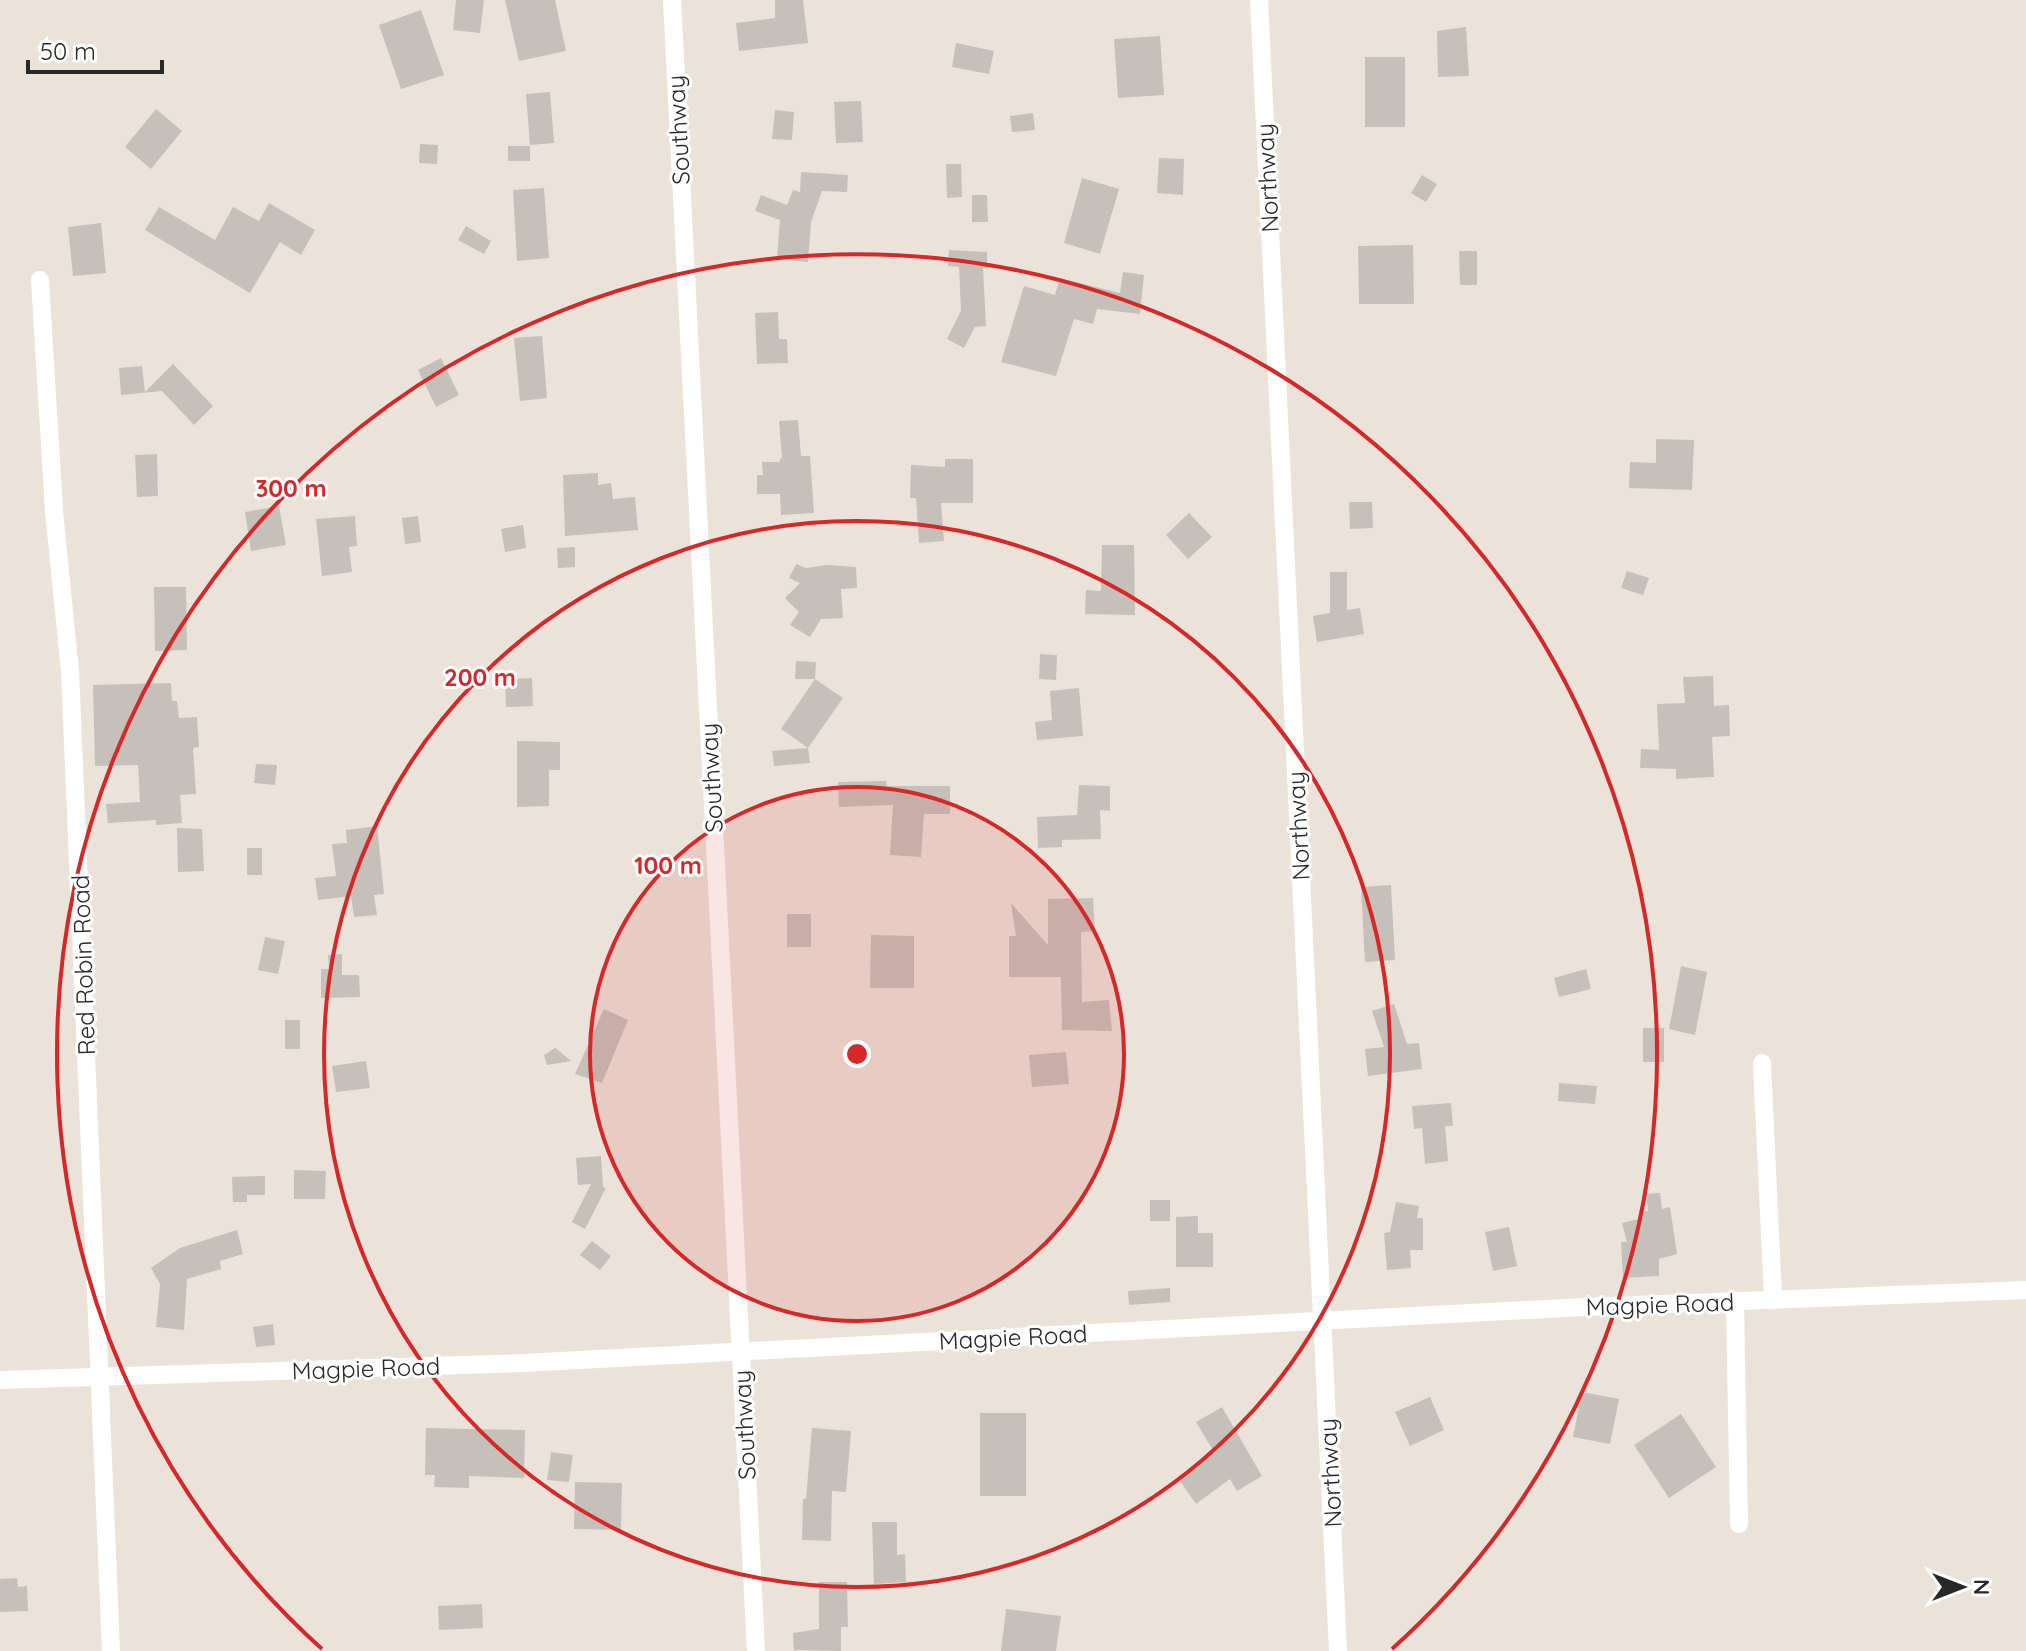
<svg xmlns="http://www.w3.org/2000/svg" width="2026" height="1651" font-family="Quicksand,sans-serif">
  <rect width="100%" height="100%" fill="#ebe3da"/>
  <path fill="#c6c0ba" d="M 456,0 L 484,0 L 480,33 L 453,30 Z
    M 505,0 L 555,0 L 566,51 L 519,61 Z
    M 775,0 L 803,0 L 808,43 L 739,51 L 736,23 L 775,18 Z
    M 421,10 L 444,75 L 401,89 L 379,25 Z
    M 1466,27 L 1469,76 L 1438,77 L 1437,31 Z
    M 1160,36 L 1164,95 L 1118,98 L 1114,39 Z
    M 956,43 L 994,51 L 989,74 L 952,67 Z
    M 1365,57 L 1405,57 L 1405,127 L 1365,127 Z
    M 550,92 L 554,143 L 530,145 L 526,94 Z
    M 861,101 L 863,142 L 836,143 L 834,102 Z
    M 156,109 L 182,131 L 151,169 L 125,147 Z
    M 775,110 L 794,112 L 792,140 L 772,139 Z
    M 1033,113 L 1035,130 L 1012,132 L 1010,116 Z
    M 420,144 L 438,145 L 437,164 L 419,163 Z
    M 508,146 L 530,146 L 530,161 L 508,161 Z
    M 1159,158 L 1184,159 L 1183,195 L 1157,193 Z
    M 946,164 L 961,164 L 962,197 L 947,198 Z
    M 801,172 L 848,175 L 847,192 L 822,191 L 811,222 L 808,262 L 777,259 L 780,220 L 755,211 L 761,195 L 787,205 L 793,190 L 800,192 Z
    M 1422,175 L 1437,184 L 1426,202 L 1411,193 Z
    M 1082,178 L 1119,189 L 1100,254 L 1064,243 Z
    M 544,188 L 549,258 L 517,261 L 513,190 Z
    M 972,195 L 987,195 L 988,222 L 972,222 Z
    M 269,203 L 315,230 L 301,255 L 280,242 L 250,293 L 145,230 L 159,207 L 215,240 L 233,207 L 259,221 Z
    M 101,223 L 106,273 L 73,276 L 68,227 Z
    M 466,226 L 491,241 L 484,254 L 458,240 Z
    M 1413,245 L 1414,304 L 1359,304 L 1358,246 Z
    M 949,250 L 987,252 L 987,268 L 983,268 L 986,326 L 975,327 L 964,348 L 947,339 L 961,311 L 959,267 L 948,266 Z
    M 1459,251 L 1477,251 L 1477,285 L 1460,285 Z
    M 1123,272 L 1144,275 L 1140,314 L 1097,309 L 1093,324 L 1074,319 L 1056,376 L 1001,362 L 1024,286 L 1055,295 L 1060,278 L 1120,293 Z
    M 778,312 L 779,339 L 787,339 L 788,363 L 757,364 L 755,313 Z
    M 542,336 L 547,398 L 520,401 L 514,338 Z
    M 441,358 L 459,395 L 436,407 L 418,370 Z
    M 173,364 L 213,406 L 194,425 L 162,391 L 121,395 L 119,368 L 142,366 L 145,392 Z
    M 798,420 L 801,456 L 810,456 L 814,513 L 781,515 L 780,494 L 757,494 L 757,475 L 763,475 L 762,462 L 779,462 L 782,457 L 779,421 Z
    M 1656,439 L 1694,440 L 1692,490 L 1629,488 L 1630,462 L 1656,463 Z
    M 157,454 L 158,496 L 137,497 L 135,455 Z
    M 945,459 L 973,459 L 973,503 L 941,503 L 944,541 L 919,543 L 916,498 L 910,498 L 911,465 L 945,467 Z
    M 598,473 L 598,485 L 611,483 L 613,499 L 635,497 L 638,530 L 565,536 L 563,475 Z
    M 1349,502 L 1372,502 L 1373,528 L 1350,529 Z
    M 279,506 L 286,545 L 251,551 L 245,512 Z
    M 1189,513 L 1212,537 L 1188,559 L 1166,535 Z
    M 355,516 L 357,546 L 349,547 L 352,572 L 322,576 L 316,519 Z
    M 418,516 L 421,542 L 405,544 L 402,518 Z
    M 523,525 L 526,548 L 505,552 L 501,529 Z
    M 1102,545 L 1134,545 L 1135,615 L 1085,614 L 1086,590 L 1101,591 Z
    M 575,547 L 575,567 L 558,568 L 557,548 Z
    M 796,564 L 806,568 L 827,565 L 856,567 L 857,588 L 841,589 L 843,618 L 821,619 L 810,637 L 790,625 L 799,612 L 785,598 L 800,583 L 789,578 Z
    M 1627,571 L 1649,578 L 1643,595 L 1621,588 Z
    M 1330,572 L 1347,572 L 1347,610 L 1360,608 L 1364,634 L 1317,642 L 1313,616 L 1330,613 Z
    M 154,587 L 186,587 L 187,650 L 155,651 Z
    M 1040,654 L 1057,655 L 1056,680 L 1039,679 Z
    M 796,661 L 816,662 L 815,679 L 795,679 Z
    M 1713,676 L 1714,706 L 1729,705 L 1730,736 L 1712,737 L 1714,777 L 1676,779 L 1676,769 L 1640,768 L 1641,749 L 1659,750 L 1657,704 L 1685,703 L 1683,677 Z
    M 532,678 L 533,706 L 506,707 L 505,679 Z
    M 815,679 L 843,698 L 808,748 L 781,729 Z
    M 171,683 L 172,701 L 177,701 L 179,718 L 197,717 L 199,747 L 193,748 L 196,794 L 180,795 L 182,823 L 156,825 L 156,820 L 108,823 L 106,804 L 140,802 L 138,765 L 95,766 L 93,685 Z
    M 1079,688 L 1083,736 L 1037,740 L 1035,722 L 1052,720 L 1050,691 Z
    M 517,741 L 560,742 L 560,770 L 549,770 L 549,806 L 517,807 Z
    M 808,748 L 810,763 L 774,766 L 772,751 Z
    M 256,764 L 277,765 L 275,785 L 254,783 Z
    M 886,781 L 887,786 L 950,786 L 950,814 L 924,814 L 921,857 L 890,855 L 893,805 L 839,807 L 838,782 Z
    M 1079,785 L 1110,786 L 1110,811 L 1100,810 L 1101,839 L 1062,840 L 1062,847 L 1038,848 L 1037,817 L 1077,815 Z
    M 377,826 L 384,894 L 374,895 L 377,915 L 354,917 L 351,896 L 318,900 L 315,878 L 336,876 L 332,844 L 347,843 L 346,830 Z
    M 177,828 L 202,829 L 204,871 L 178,872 Z
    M 247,848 L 262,848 L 262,875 L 247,875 Z
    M 1391,885 L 1395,960 L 1365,962 L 1361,887 Z
    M 1093,898 L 1095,931 L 1081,932 L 1082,1002 L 1109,1000 L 1112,1031 L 1062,1030 L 1061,977 L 1009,977 L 1009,936 L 1016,936 L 1011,903 L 1048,945 L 1048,899 Z
    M 787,914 L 811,914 L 811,947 L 787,947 Z
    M 871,935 L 914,936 L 914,988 L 870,988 Z
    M 265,937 L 285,941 L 278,974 L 258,970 Z
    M 342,954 L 342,975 L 359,975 L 360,997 L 321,998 L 321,969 L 329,969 L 328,955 Z
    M 1681,966 L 1707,972 L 1695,1035 L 1669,1029 Z
    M 1586,969 L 1591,989 L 1559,997 L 1554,978 Z
    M 1394,1004 L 1407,1044 L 1419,1043 L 1422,1069 L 1368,1076 L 1365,1049 L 1384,1047 L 1372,1011 Z
    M 604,1009 L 628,1020 L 602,1083 L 575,1074 Z
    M 285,1020 L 300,1020 L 300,1049 L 285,1049 Z
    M 1643,1028 L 1664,1028 L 1664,1062 L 1643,1062 Z
    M 555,1048 L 558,1050 L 571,1061 L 547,1065 L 544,1055 Z
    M 1066,1052 L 1069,1084 L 1032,1087 L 1029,1055 Z
    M 366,1061 L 370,1088 L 336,1092 L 332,1066 Z
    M 1559,1083 L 1597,1086 L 1595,1104 L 1558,1101 Z
    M 1451,1103 L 1453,1126 L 1445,1126 L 1448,1161 L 1425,1164 L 1422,1128 L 1414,1129 L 1412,1106 Z
    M 601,1156 L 603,1187 L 606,1188 L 585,1229 L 572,1222 L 591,1184 L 578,1185 L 576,1158 Z
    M 294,1170 L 326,1171 L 325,1199 L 294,1199 Z
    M 265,1176 L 265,1195 L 247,1195 L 247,1202 L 233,1202 L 232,1177 Z
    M 1660,1193 L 1662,1209 L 1670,1207 L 1677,1254 L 1659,1259 L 1659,1276 L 1623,1278 L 1621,1242 L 1627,1242 L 1622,1223 L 1643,1218 L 1642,1212 L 1648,1211 L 1646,1194 Z
    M 1150,1200 L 1170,1200 L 1170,1221 L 1150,1221 Z
    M 1396,1202 L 1419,1206 L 1417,1218 L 1423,1218 L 1423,1250 L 1410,1250 L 1411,1268 L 1387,1270 L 1384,1233 L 1390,1232 Z
    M 1198,1216 L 1198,1233 L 1213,1233 L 1213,1267 L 1176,1267 L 1176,1217 Z
    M 1509,1227 L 1517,1266 L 1493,1271 L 1485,1232 Z
    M 237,1230 L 243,1254 L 220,1261 L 221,1269 L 187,1279 L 184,1330 L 156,1327 L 160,1284 L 151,1268 L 180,1248 Z
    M 592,1241 L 611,1256 L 600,1270 L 580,1255 Z
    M 1170,1288 L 1170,1302 L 1129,1305 L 1128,1291 Z
    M 273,1324 L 275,1345 L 256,1347 L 253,1327 Z
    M 1582,1392 L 1619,1399 L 1610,1444 L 1573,1437 Z
    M 1430,1397 L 1444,1430 L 1410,1446 L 1395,1412 Z
    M 1222,1407 L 1262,1476 L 1237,1491 L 1230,1479 L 1196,1504 L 1178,1478 L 1214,1452 L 1196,1422 Z
    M 980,1413 L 1026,1413 L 1026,1496 L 980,1496 Z
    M 1681,1414 L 1716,1467 L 1669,1498 L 1634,1445 Z
    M 426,1428 L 525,1430 L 524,1478 L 469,1476 L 469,1488 L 434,1487 L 435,1475 L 425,1475 Z
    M 812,1428 L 851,1431 L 846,1492 L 832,1491 L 831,1541 L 802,1540 L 803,1499 L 806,1499 Z
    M 551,1452 L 573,1455 L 569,1482 L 547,1480 Z
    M 575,1482 L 622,1483 L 621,1530 L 574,1529 Z
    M 872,1522 L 897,1522 L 897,1555 L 905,1554 L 906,1582 L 874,1584 Z
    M 17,1578 L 18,1587 L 27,1586 L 28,1611 L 0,1612 L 0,1579 Z
    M 819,1582 L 847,1582 L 848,1627 L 841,1627 L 841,1651 L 794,1650 L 793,1633 L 819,1629 Z
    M 482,1604 L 483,1628 L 439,1630 L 438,1606 Z
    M 1006,1609 L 1061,1616 L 1056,1651 L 1001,1651 Z"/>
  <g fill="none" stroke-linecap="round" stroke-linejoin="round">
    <path stroke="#fff" stroke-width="18" d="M 672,0 L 756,1651
      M 1259,0 L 1338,1651
      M 40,280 L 54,511 L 70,671 L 111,1651
      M 1762,1063 L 1773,1298
      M 1735,1302 L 1739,1524
      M 0,1380 L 523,1363 L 1585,1307 L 2026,1290"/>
  </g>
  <circle cx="857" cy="1054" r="267" fill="#d62828" fill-opacity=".12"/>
  <g fill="none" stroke="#d62828" stroke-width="4">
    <circle cx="857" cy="1054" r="267"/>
    <circle cx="857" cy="1054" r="533"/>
    <path d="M322 1649A800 800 0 1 1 1392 1649"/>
  </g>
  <g text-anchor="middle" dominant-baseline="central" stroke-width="6" stroke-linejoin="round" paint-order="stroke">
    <g font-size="24" fill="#282828" stroke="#fff">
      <text transform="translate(678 130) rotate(-93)">Southway</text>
      <text transform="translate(1267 178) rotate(-93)">Northway</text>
      <text transform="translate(711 778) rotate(-93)">Southway</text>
      <text transform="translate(1298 826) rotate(-93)">Northway</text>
      <text transform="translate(83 965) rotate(-92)">Red Robin Road</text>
      <text transform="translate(1660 1304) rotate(-2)">Magpie Road</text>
      <text transform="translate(1013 1337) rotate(-3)">Magpie Road</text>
      <text transform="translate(366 1368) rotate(-2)">Magpie Road</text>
      <text transform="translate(744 1425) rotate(-93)">Southway</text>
      <text transform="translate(1330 1473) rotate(-93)">Northway</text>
    </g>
  </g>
  <circle cx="857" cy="1054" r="12" fill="#d62828" stroke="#fff" stroke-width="4"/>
  <g font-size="24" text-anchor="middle" font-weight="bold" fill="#d62828" stroke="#fff" stroke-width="6" stroke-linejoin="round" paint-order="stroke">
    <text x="291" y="497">300 m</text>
    <text x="480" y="686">200 m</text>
    <text x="668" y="874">100 m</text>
  </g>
  <g transform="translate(1962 1587) rotate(90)" stroke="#ffffff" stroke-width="6" paint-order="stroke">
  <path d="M0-6L14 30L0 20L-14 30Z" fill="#282828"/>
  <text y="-12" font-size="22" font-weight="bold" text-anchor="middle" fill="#282828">N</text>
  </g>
  <path d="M28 60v12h134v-12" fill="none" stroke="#282828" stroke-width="4"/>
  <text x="40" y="60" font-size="24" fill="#282828" stroke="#ffffff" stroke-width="6" paint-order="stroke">50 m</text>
</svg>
